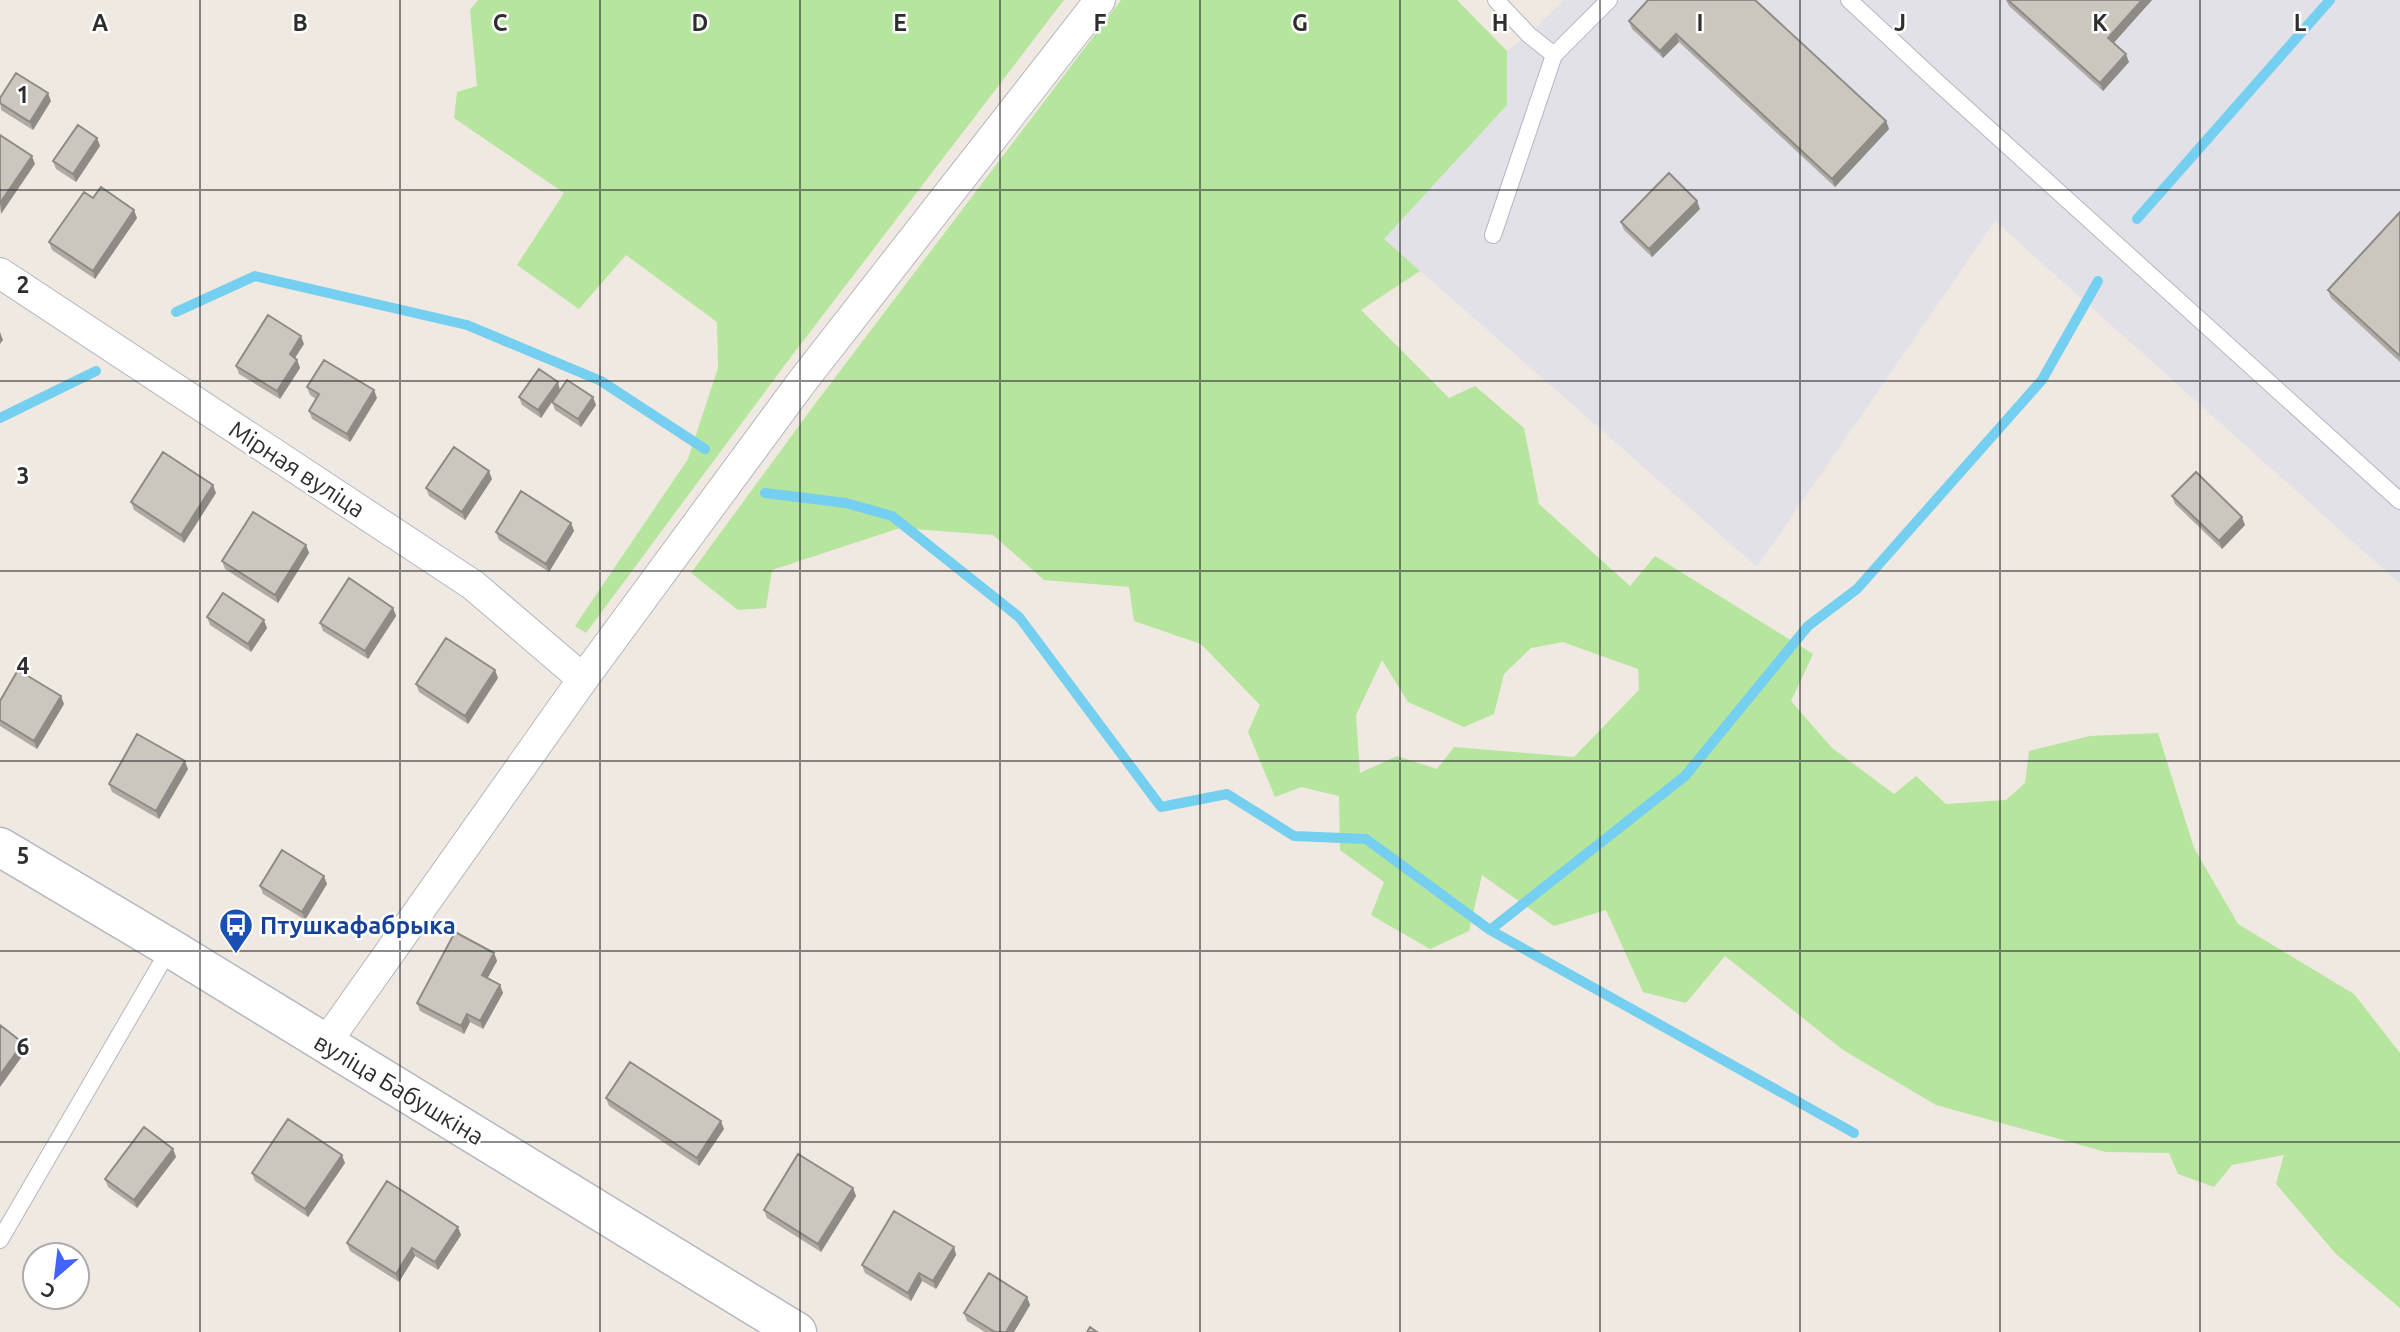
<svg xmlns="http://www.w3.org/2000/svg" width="2400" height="1332" font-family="Ubuntu,sans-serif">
  <rect width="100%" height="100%" fill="#efe9e1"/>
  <path fill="#e3e1e8" d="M 1564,0 L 2400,0 L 2400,584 L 1995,221 L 1757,567 L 1384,239 L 1507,105 L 1507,51 L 1529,34 Z"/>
  <path fill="#b6e59e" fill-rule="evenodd" d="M 478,0 L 1064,0 L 784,366 L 586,633 L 575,626 L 688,459 L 718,368 L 717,322 L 626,255 L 579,309 L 517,265 L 564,193 L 454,118 L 457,92 L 477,86 L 470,10 Z
    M 1121,0 L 1457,0 L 1507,51 L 1507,105 L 1384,239 L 1420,271 L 1361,310 L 1449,398 L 1475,386 L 1524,428 L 1539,504 L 1630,586 L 1655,556 L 1813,654 L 1791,701 L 1832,748 L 1894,794 L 1916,776 L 1946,804 L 2006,800 L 2025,783 L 2029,751 L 2090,736 L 2158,733 L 2194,848 L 2238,924 L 2354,994 L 2400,1053 L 2400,1308 L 2336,1254 L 2276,1184 L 2284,1155 L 2232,1165 L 2214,1187 L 2178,1174 L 2169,1153 L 2106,1152 L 1936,1105 L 1843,1050 L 1725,956 L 1686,1003 L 1643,992 L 1606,910 L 1554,926 L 1482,875 L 1469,931 L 1430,949 L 1371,915 L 1384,882 L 1340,850 L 1339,796 L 1301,787 L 1275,797 L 1248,732 L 1260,705 L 1201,644 L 1134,621 L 1129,587 L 1044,580 L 993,535 L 900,528 L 772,570 L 766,608 L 738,610 L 691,573 L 812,408 ZM 1563,642 L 1638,669 L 1639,690 L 1574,757 L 1454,747 L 1437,769 L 1397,756 L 1360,773 L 1356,715 L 1382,660 L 1408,702 L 1464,727 L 1494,714 L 1504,674 L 1531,648 Z"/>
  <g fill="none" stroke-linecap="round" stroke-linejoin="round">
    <path stroke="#75cff0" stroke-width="10" d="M 2137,219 L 2330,0
      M 176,312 L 255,276 L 467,325 L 601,381 L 705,449
      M 0,418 L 96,371
      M 765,493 L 846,503 L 892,516 L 1019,617 L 1161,807 L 1227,794 L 1294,836 L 1366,839 L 1490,930 L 1854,1133
      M 1490,930 L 1685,776 L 1808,626 L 1857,589 L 2042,380 L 2098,281"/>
    <g stroke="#b4b7c1" stroke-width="18">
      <path id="lane" d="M 1496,0 L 1529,35 L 1554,55
        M 1849,0 L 1936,81 L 2400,501
        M 1493,235 L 1554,55 L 1609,0
        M 0,1240 L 170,948"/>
    </g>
    <g stroke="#b4b7c1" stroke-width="32">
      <path id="street" d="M 0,273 L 473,585 L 583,679
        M 325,1044 L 583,679 L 801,383 L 1100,0"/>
    </g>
    <g stroke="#b4b7c1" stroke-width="41">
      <path id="secondary" d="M 0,847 L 170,948 L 797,1332"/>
    </g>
    <use href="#lane" stroke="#fff" stroke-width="16"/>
    <use href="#street" stroke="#fff" stroke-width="30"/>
    <use href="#secondary" stroke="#fff" stroke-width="38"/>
  </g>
  <path fill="#afaba4" d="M 1648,0 L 1886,121 L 1889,129 L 1835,187 L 1679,42 L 1663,58 L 1632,29 L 1629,21 Z
    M 2006,0 L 2152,0 L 2113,43 L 2129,62 L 2103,91 L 2009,6 Z
    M 0,98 L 51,101 L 33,130 L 1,110 Z
    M 97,138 L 100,146 L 76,182 L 56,169 L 53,161 Z
    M 93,198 L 137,218 L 95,279 L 52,250 L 49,242 Z
    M 1700,209 L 1652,257 L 1624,230 L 1621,222 Z
    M 2400,212 L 2400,362 L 2331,298 L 2328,290 Z
    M 304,344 L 295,358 L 297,360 L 300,368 L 280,399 L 239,374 L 236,366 Z
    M 307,387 L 377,398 L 350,442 L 312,419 L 309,411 L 316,399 L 310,395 Z
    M 560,390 L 596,405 L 581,427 L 555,410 L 552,402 L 541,418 L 522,405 L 519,397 Z
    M 492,479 L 465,520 L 429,496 L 426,488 Z
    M 216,493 L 184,543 L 134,510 L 131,502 Z
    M 2172,496 L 2245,525 L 2222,549 L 2175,504 Z
    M 571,523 L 574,531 L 549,572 L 499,540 L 496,532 Z
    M 306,545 L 309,553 L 278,603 L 225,569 L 222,561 Z
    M 393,608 L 396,616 L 368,659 L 323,631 L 320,623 Z
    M 207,617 L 267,628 L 251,652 L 210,625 Z
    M 498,678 L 468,724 L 419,692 L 416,684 Z
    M 0,701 L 64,704 L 37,749 L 0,726 Z
    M 188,769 L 159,819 L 112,792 L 109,784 Z
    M 327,884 L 305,920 L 263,894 L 260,886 Z
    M 494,953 L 497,961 L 487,978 L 500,985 L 503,993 L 483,1029 L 470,1022 L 464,1034 L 420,1011 L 417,1003 Z
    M 606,1098 L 724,1129 L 699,1166 L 609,1106 Z
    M 173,1149 L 176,1157 L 137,1208 L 108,1187 L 105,1179 Z
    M 345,1163 L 308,1217 L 255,1181 L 252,1173 Z
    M 853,1188 L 856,1196 L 821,1252 L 767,1218 L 764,1210 Z
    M 461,1235 L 438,1270 L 415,1256 L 399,1282 L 350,1251 L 347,1243 Z
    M 954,1247 L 956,1255 L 936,1289 L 922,1281 L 911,1301 L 865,1273 L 862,1265 Z
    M 1027,1297 L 1030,1305 L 1014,1332 L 985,1332 L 967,1321 L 964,1313 Z"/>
  <path fill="#8e8b86" d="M 2142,0 L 2152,0 L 2111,46 L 2108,38 Z
    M 1676,34 L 1679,42 L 1663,58 L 1660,51 Z
    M 2126,54 L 2129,62 L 2103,91 L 2100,83 Z
    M 48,93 L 51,101 L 33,130 L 30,122 Z
    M 1886,121 L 1889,129 L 1835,187 L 1832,179 Z
    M 97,138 L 100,146 L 76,182 L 73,174 Z
    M 32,156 L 35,164 L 1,214 L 0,203 Z
    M 1697,201 L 1700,209 L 1652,257 L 1649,249 Z
    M 134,210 L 137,218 L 95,279 L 93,271 Z
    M 0,332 L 3,340 L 0,344 Z
    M 301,336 L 304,344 L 292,362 L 290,354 Z
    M 297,360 L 300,368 L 280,399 L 277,391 Z
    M 558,382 L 560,390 L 541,418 L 538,410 Z
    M 374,390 L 377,398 L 350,442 L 347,434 Z
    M 593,397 L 596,405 L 581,427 L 578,419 Z
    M 489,471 L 492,479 L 465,520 L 462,512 Z
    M 213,485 L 216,493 L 184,543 L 181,535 Z
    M 2242,517 L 2245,525 L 2222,549 L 2219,541 Z
    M 571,523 L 574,531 L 549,572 L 546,564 Z
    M 306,545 L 309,553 L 278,603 L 275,595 Z
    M 393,608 L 396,616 L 368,659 L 365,651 Z
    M 264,620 L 267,628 L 251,652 L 248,644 Z
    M 495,670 L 498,678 L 468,724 L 465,716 Z
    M 61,696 L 64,704 L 37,749 L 34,741 Z
    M 185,761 L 188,769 L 159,819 L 156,811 Z
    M 324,876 L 327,884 L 305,920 L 302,912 Z
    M 494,953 L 497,961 L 485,983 L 482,975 Z
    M 500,985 L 503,993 L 483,1029 L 480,1021 Z
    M 467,1014 L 470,1022 L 464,1034 L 461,1026 Z
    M 23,1043 L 26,1051 L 0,1087 L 0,1075 Z
    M 721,1121 L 724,1129 L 699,1166 L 697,1158 Z
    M 173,1149 L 176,1157 L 137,1208 L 134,1200 Z
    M 342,1155 L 345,1163 L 308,1217 L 305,1209 Z
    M 853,1188 L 856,1196 L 821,1252 L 818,1244 Z
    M 458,1227 L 461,1235 L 438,1270 L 435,1262 Z
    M 954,1247 L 956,1255 L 936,1289 L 933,1281 Z
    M 412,1248 L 415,1256 L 399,1282 L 396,1274 Z
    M 919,1273 L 922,1281 L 911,1301 L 908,1293 Z
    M 1027,1297 L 1030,1305 L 1014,1332 L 1006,1332 Z"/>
  <path fill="#cbc7bf" stroke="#8e8b86" stroke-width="2" d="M 1648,0 L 1755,0 L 1886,121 L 1832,179 L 1676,34 L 1660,51 L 1629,21 Z
    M 2008,0 L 2142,0 L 2108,38 L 2126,54 L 2100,83 Z
    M 16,73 L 48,93 L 30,122 L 0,103 L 0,98 Z
    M 78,125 L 97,138 L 73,174 L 53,161 Z
    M 0,135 L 32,156 L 0,203 Z
    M 1669,173 L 1697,201 L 1649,249 L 1621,222 Z
    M 101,187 L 134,210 L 93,271 L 49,242 L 84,192 L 93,198 Z
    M 2400,212 L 2400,356 L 2328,290 Z
    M 268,315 L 301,336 L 290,354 L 297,360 L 277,391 L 236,366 Z
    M 324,360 L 374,390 L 347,434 L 309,411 L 319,394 L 307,387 Z
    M 539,369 L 558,382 L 538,410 L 519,397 Z
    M 567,380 L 593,397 L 578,419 L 552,402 Z
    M 454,447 L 489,471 L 462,512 L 426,488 Z
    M 163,452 L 213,485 L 181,535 L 131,502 Z
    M 2196,472 L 2242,517 L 2219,541 L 2172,496 Z
    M 521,491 L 571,523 L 546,564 L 496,532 Z
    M 253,512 L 306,545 L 275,595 L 222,561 Z
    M 349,578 L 393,608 L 365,651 L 320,623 Z
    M 223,593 L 264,620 L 248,644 L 207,617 Z
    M 446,638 L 495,670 L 465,716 L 416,684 Z
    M 18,670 L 61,696 L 34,741 L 0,720 L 0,701 Z
    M 137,734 L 185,761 L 156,811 L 109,784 Z
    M 282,850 L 324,876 L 302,912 L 260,886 Z
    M 455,932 L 494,953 L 482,975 L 500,985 L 480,1021 L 467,1014 L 461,1026 L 417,1003 Z
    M 0,1025 L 23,1043 L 0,1075 Z
    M 630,1062 L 721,1121 L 697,1158 L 606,1098 Z
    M 288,1119 L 342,1155 L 305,1209 L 252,1173 Z
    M 144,1127 L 173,1149 L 134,1200 L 105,1179 Z
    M 798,1154 L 853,1188 L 818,1244 L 764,1210 Z
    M 387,1181 L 458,1227 L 435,1262 L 412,1248 L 396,1274 L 347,1243 Z
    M 894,1211 L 954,1247 L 933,1281 L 919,1273 L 908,1293 L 862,1265 Z
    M 989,1273 L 1027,1297 L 1006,1332 L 995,1332 L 964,1313 Z
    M 1090,1327 L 1097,1332 L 1087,1332 Z"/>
  <path fill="none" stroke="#2e2e2e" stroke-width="2" stroke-opacity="0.55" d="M 200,0 L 200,1332M 400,0 L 400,1332M 600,0 L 600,1332M 800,0 L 800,1332M 1000,0 L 1000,1332M 1200,0 L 1200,1332M 1400,0 L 1400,1332M 1600,0 L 1600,1332M 1800,0 L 1800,1332M 2000,0 L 2000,1332M 2200,0 L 2200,1332M 0,190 L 2400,190M 0,381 L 2400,381M 0,571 L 2400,571M 0,761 L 2400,761M 0,951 L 2400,951M 0,1142 L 2400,1142"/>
  <defs>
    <g id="bus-pin" transform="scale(1.75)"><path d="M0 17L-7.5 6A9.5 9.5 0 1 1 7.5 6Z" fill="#1a4fb4" stroke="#fff"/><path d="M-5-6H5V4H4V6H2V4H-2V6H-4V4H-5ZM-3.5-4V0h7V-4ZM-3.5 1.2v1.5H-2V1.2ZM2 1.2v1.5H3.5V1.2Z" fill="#fff"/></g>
  </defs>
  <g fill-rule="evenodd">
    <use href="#bus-pin" x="236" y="925"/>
  </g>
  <g text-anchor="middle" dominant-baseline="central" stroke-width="5" stroke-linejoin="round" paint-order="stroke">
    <g font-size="24" fill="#2e2e2e" stroke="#fff">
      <text transform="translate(297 469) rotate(33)">Мірная вуліца</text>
      <text transform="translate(399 1089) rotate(31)">вуліца Бабушкіна</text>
    </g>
    <g font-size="24" font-weight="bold" fill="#164399" stroke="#fff" text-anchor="start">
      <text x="260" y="925">Птушкафабрыка</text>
    </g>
  </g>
  <g font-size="23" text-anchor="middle" font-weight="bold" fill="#2e2e2e" stroke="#fff" stroke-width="5" stroke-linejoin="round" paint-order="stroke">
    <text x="100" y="31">A</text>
    <text x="300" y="31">B</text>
    <text x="500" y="31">C</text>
    <text x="700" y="31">D</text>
    <text x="900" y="31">E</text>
    <text x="1100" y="31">F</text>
    <text x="1300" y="31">G</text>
    <text x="1500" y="31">H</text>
    <text x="1700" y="31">I</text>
    <text x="1900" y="31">J</text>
    <text x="2100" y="31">K</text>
    <text x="2300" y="31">L</text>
    <text x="23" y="103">1</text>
    <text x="23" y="293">2</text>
    <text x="23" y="484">3</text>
    <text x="23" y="674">4</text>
    <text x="23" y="864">5</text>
    <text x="23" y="1055">6</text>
  </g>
  <g transform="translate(56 1276) rotate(208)"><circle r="33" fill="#ffffff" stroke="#ababab" stroke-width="2"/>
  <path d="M0-5L12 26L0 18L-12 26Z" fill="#4264fb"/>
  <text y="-10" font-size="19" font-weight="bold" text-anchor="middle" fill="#2e2e2e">С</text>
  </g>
</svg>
